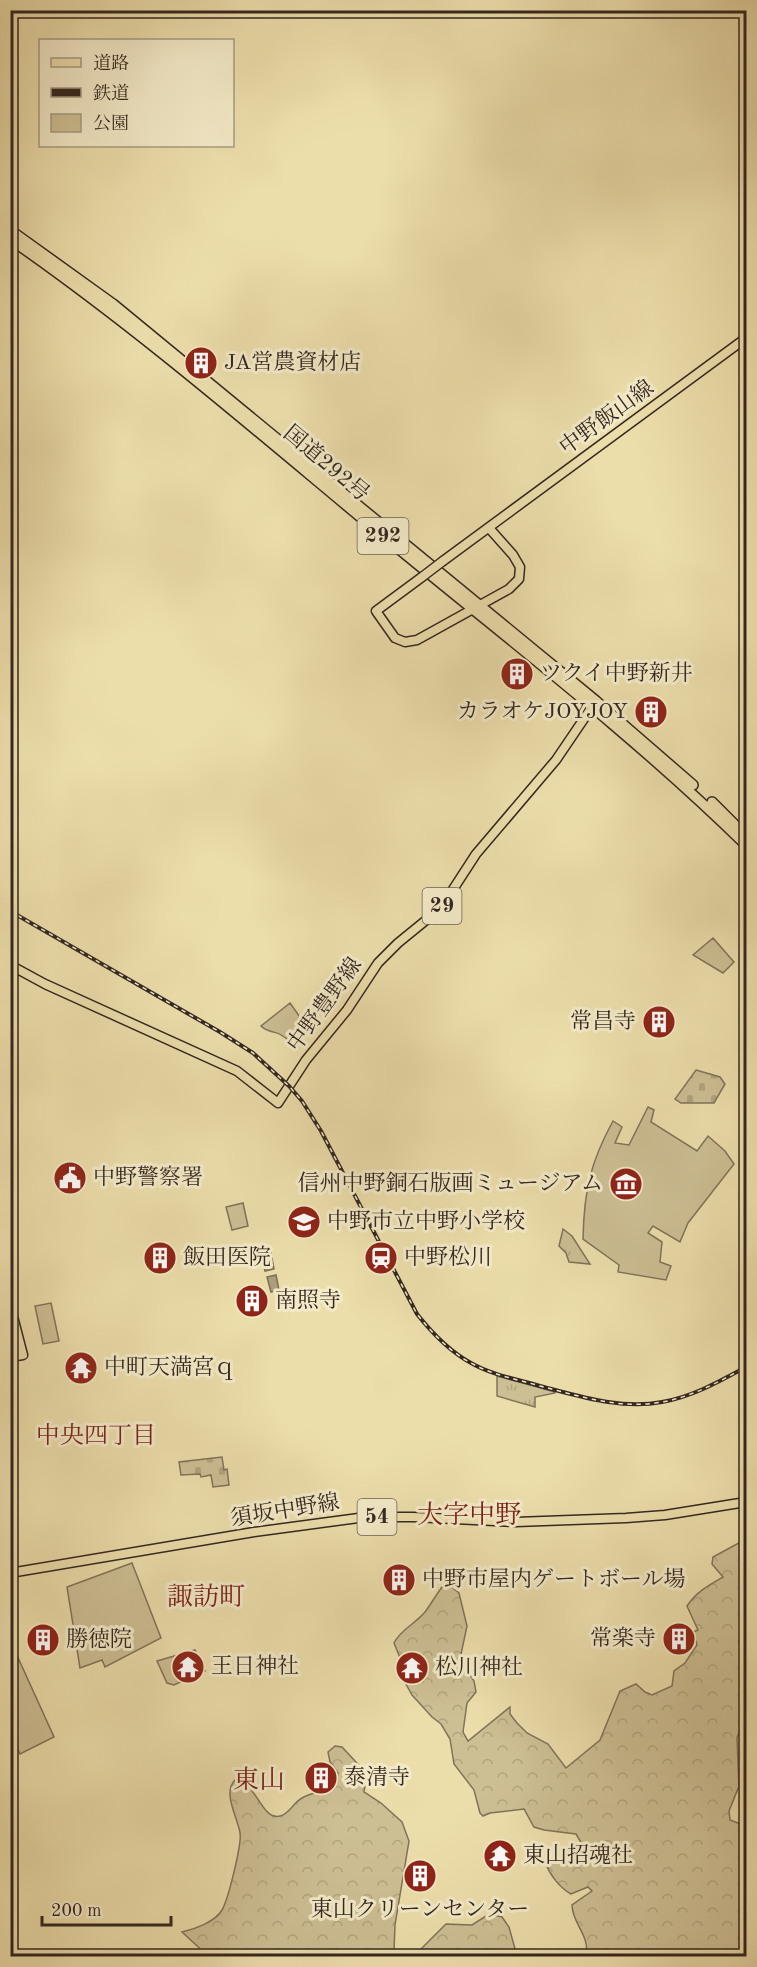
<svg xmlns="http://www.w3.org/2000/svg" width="757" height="1967" font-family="'Old Standard TT','Noto Serif JP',serif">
  <defs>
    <pattern id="grass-tufts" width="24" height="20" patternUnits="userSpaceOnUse" patternTransform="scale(1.5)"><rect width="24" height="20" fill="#cdbf94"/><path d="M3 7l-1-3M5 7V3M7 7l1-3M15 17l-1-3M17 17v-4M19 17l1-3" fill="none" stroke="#b1a47f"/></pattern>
    <pattern id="forest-crowns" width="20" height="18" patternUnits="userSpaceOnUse" patternTransform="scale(1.5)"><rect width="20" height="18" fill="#cdbf94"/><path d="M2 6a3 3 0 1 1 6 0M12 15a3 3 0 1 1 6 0" fill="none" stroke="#b1a47f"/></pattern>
    <pattern id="cemetery-stones" width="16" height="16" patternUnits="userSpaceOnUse" patternTransform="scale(1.5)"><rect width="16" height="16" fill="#cdbf94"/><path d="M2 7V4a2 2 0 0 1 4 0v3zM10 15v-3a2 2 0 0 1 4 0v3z" fill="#b1a47f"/></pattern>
  </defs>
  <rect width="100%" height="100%" fill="#ecdeab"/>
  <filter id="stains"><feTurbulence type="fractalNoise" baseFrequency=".00333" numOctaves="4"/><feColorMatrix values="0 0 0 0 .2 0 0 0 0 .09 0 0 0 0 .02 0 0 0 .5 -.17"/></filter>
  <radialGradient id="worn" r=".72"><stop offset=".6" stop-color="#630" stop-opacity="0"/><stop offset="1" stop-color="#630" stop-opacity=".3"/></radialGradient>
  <path fill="url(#grass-tufts)" stroke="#80735a" stroke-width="1.5" d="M 563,1229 L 572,1236 L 590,1264 L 569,1262 L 566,1253 L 559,1246 Z
    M 497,1376 L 555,1392 L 555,1393 L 535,1397 L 535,1407 L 497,1396 Z"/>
  <path fill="url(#forest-crowns)" stroke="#80735a" stroke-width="1.5" d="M 746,1539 L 746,1715 L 737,1738 L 739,1786 L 729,1811 L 730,1820 L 746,1826 L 746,1956 L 582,1956 L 586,1954 C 590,1936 572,1923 572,1905 L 592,1891 L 588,1887 L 571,1894 C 560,1888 550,1875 546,1864 L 583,1850 L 582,1844 L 576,1834 L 544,1830 L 534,1827 L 524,1809 L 490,1813 L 483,1816 L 480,1813 L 474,1790 L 454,1764 L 450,1739 L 441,1724 L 432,1717 L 412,1695 L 401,1675 L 403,1665 L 394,1643 C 400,1630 415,1624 425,1612 C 431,1604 436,1595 442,1587 L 450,1586 L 459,1593 L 467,1626 L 460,1659 L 474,1681 L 476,1692 L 467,1703 L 463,1732 L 468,1741 L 510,1707 L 510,1714 L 517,1723 L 527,1733 L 548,1744 L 566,1768 L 600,1740 L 620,1691 L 636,1684 L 645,1692 L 652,1695 L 672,1686 L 674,1671 L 685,1663 L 697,1645 L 693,1632 L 698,1630 L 687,1606 C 696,1592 709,1585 723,1577 L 712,1564 L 713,1557 Z
    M 335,1746 L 342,1747 L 367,1774 L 364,1792 L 381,1803 L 402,1822 L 409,1841 L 395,1925 L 394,1951 L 398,1956 L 208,1956 L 182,1932 C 195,1929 215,1922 222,1910 C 228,1900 242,1844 240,1833 C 238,1818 222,1793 235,1780 C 256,1780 261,1821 280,1816 C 289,1814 294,1802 302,1798 C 313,1791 328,1793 336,1784 L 338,1773 L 330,1762 L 328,1752 Z
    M 489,1914 L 502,1917 L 509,1927 L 517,1956 L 414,1956 L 446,1924 L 472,1925 Z"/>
  <path fill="url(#cemetery-stones)" stroke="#80735a" stroke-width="1.5" d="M 696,1070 L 720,1077 L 725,1084 L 714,1103 L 681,1103 L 675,1099 Z
    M 222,1457 L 224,1470 L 227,1469 L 229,1485 L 213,1487 L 211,1475 L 201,1477 L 200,1474 L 181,1475 L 179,1462 Z"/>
  <path fill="#cdbf94" stroke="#80735a" stroke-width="1.5" d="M 713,938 L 734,962 L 723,973 L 693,955 Z
    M 290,1003 L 307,1027 L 289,1041 C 276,1028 270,1035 261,1026 Z
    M 648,1107 L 654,1110 L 651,1122 L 697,1151 L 708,1136 L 725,1151 L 734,1164 L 688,1223 L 680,1242 L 653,1226 L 648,1233 L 662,1242 L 660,1262 L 671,1266 L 666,1280 L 618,1272 L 619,1265 L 583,1239 C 584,1191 590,1163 613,1121 L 622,1127 L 615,1143 L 629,1145 Z
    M 243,1203 L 248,1226 L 232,1230 L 226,1207 Z
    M 51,1303 L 59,1341 L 43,1344 L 35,1306 Z
    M 132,1563 L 161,1638 L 105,1667 L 102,1660 L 80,1668 L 67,1587 Z
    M 10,1640 L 54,1737 L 20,1754 L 11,1732 Z
    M 195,1650 L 205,1671 L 174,1685 L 167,1683 L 157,1661 Z"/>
  <path fill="#ada07c" stroke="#7d7058" stroke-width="1.5" d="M 271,1253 L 274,1269 L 265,1271 L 261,1255 Z
    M 276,1275 L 279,1290 L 271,1292 L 267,1277 Z"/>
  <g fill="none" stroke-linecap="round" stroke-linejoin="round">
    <g stroke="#342721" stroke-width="11">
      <path id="major" d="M 443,561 L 746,338
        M 422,577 L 376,611 L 395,638 L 405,642 L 417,640 L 509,589 L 519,579 L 520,567 L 513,555 L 489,528
        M 10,965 L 45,984 L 237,1071 L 278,1103 L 306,1060 L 347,1010 L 378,963 L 398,943 L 441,908 L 476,854 L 556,760 L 596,701
        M 10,1305 L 23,1355 L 10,1357
        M 10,1573 L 254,1532 L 366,1517 L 413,1517 L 516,1522 L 626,1518 L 665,1515 L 746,1502"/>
    </g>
    <g stroke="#342721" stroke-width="12">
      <path id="highway" d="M 10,230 L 113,304 L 596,701 L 693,785
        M 10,239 C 144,332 267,440 393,544 C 512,642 636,737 746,845
        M 712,802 L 746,836"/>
    </g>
    <use href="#major" stroke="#ecdeab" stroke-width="8"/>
    <use href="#highway" stroke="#ecdeab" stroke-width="9"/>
    <g stroke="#342721" stroke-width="4">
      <path id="rail" d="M 10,911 L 220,1032 L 253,1053 L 289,1086 L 302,1101 L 321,1131 L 417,1314 C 432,1333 449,1351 471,1363 C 492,1375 516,1379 540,1386 C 579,1396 621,1410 662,1402 C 692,1397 720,1381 746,1367"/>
    </g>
    <use href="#rail" stroke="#f3eac8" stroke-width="1.5" stroke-dasharray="4.5" stroke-linecap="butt"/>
    <g stroke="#342721" stroke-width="11" stroke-linecap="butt">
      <path id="major-bridge" d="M 422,577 L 443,561"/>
    </g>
    <use href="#major-bridge" stroke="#ecdeab" stroke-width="8"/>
  </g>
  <defs>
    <g id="building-disc" transform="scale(1.725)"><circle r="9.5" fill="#8f2418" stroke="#f3eac8"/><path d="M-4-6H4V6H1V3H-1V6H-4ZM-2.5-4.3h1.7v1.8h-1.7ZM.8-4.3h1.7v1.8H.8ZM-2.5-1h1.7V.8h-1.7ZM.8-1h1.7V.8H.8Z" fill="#fff"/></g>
    <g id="civic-disc" transform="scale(1.725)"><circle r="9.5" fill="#8f2418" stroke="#f3eac8"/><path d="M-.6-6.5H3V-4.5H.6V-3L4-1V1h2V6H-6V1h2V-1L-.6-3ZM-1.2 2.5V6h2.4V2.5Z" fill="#fff"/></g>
    <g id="museum-disc" transform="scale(1.725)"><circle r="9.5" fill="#8f2418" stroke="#f3eac8"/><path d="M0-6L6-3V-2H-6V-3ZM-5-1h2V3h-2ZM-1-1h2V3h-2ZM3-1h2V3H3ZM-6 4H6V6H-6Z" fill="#fff"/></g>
    <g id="school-disc" transform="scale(1.725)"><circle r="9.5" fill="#8f2418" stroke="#f3eac8"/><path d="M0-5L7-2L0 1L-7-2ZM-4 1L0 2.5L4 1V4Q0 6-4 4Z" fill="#fff"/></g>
    <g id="station-disc" transform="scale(1.725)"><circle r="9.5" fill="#8f2418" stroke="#f3eac8"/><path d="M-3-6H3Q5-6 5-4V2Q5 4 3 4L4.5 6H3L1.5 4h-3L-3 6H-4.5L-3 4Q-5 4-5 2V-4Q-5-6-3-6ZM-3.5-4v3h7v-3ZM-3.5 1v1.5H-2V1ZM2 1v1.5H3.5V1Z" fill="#fff"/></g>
    <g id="temple-disc" transform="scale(1.725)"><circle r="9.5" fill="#8f2418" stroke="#f3eac8"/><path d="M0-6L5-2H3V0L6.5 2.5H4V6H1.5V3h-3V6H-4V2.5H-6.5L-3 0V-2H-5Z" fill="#fff"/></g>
  </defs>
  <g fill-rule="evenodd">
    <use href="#building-disc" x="201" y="363"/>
    <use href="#building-disc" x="517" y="674"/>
    <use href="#building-disc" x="651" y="712"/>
    <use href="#building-disc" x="659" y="1022"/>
    <use href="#civic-disc" x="70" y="1178"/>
    <use href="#museum-disc" x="626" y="1184"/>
    <use href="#school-disc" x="304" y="1222"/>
    <use href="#building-disc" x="160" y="1258"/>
    <use href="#station-disc" x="381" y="1258"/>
    <use href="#building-disc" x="252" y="1301"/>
    <use href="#temple-disc" x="81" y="1368"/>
    <use href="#building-disc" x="399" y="1580"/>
    <use href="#building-disc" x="679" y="1639"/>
    <use href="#building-disc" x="43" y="1640"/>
    <use href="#temple-disc" x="188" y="1667"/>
    <use href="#temple-disc" x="412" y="1668"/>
    <use href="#building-disc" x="321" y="1778"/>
    <use href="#temple-disc" x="500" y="1856"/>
    <use href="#building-disc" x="420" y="1876"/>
  </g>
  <g text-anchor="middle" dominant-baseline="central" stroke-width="6" stroke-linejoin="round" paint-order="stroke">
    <g fill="#f3eac8" stroke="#6d6253" stroke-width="1.5">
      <rect x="357.5" y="518" width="51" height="36" rx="4.5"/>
      <rect x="422.5" y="888" width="39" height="36" rx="4.5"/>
      <rect x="357.5" y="1499" width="39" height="36" rx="4.5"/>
    </g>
    <g font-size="21" font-weight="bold" fill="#342721">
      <text x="383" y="536">292</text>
      <text x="442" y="906">29</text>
      <text x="377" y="1517">54</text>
    </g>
    <g font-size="22" fill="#342721" stroke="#f3eac8" text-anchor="start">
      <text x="224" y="363">JA営農資材店</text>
      <text x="540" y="674">ツクイ中野新井</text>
      <text x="628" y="712" text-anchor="end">カラオケJOYJOY</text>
      <text x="636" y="1022" text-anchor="end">常昌寺</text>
      <text x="93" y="1178">中野警察署</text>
      <text x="603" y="1184" text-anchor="end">信州中野銅石版画ミュージアム</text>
      <text x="327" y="1222">中野市立中野小学校</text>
      <text x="183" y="1258">飯田医院</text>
      <text x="404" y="1258">中野松川</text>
      <text x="275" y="1301">南照寺</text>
      <text x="104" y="1368">中町天満宮ｑ</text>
      <text x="422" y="1580">中野市屋内ゲートボール場</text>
      <text x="656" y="1639" text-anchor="end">常楽寺</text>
      <text x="66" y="1640">勝徳院</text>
      <text x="211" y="1667">王日神社</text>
      <text x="435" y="1668">松川神社</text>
      <text x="344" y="1778">泰清寺</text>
      <text x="523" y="1856">東山招魂社</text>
      <text x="420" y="1910" text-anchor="middle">東山クリーンセンター</text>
    </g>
    <g font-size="22" fill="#342721" stroke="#f3eac8">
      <text transform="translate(607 418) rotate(-36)">中野飯山線</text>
      <text transform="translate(326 464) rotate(40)">国道292号</text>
      <text transform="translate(325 1005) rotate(-54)">中野豊野線</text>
      <text transform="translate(285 1511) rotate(-9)">須坂中野線</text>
    </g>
    <g font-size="24" fill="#7a1f14" stroke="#f3eac8">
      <text x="96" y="1437">中央四丁目</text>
    </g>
    <g font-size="26" fill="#7a1f14" stroke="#f3eac8">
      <text x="469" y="1516">大字中野</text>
      <text x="206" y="1598">諏訪町</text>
      <text x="259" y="1781">東山</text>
    </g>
  </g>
  <rect width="757" height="1967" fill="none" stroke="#ecdeab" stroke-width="36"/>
  <rect x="12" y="12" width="733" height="1943" fill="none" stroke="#342721" stroke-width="3"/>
  <rect x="18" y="18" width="721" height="1931" fill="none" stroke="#342721" stroke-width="1.5"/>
  <rect x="39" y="39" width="195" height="108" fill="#f3eac8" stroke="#a79c85" stroke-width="1.5"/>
  <rect x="51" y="58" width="30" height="9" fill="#ecdeab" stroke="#a79c85" stroke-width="1.5"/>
  <text x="93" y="69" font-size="18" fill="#342721">道路</text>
  <rect x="51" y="88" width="30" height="9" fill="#342721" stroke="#a79c85" stroke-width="1.5"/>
  <text x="93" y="99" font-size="18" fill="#342721">鉄道</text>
  <rect x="51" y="114" width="30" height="18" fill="#cdbf94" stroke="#a79c85" stroke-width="1.5"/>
  <text x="93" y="129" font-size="18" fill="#342721">公園</text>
  <path d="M42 1916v9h129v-9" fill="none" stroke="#342721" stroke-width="3"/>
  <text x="51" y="1916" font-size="18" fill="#342721" stroke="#f3eac8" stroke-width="4.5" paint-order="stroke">200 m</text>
  <rect width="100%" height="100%" filter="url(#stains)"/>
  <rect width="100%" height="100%" fill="url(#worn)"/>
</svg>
